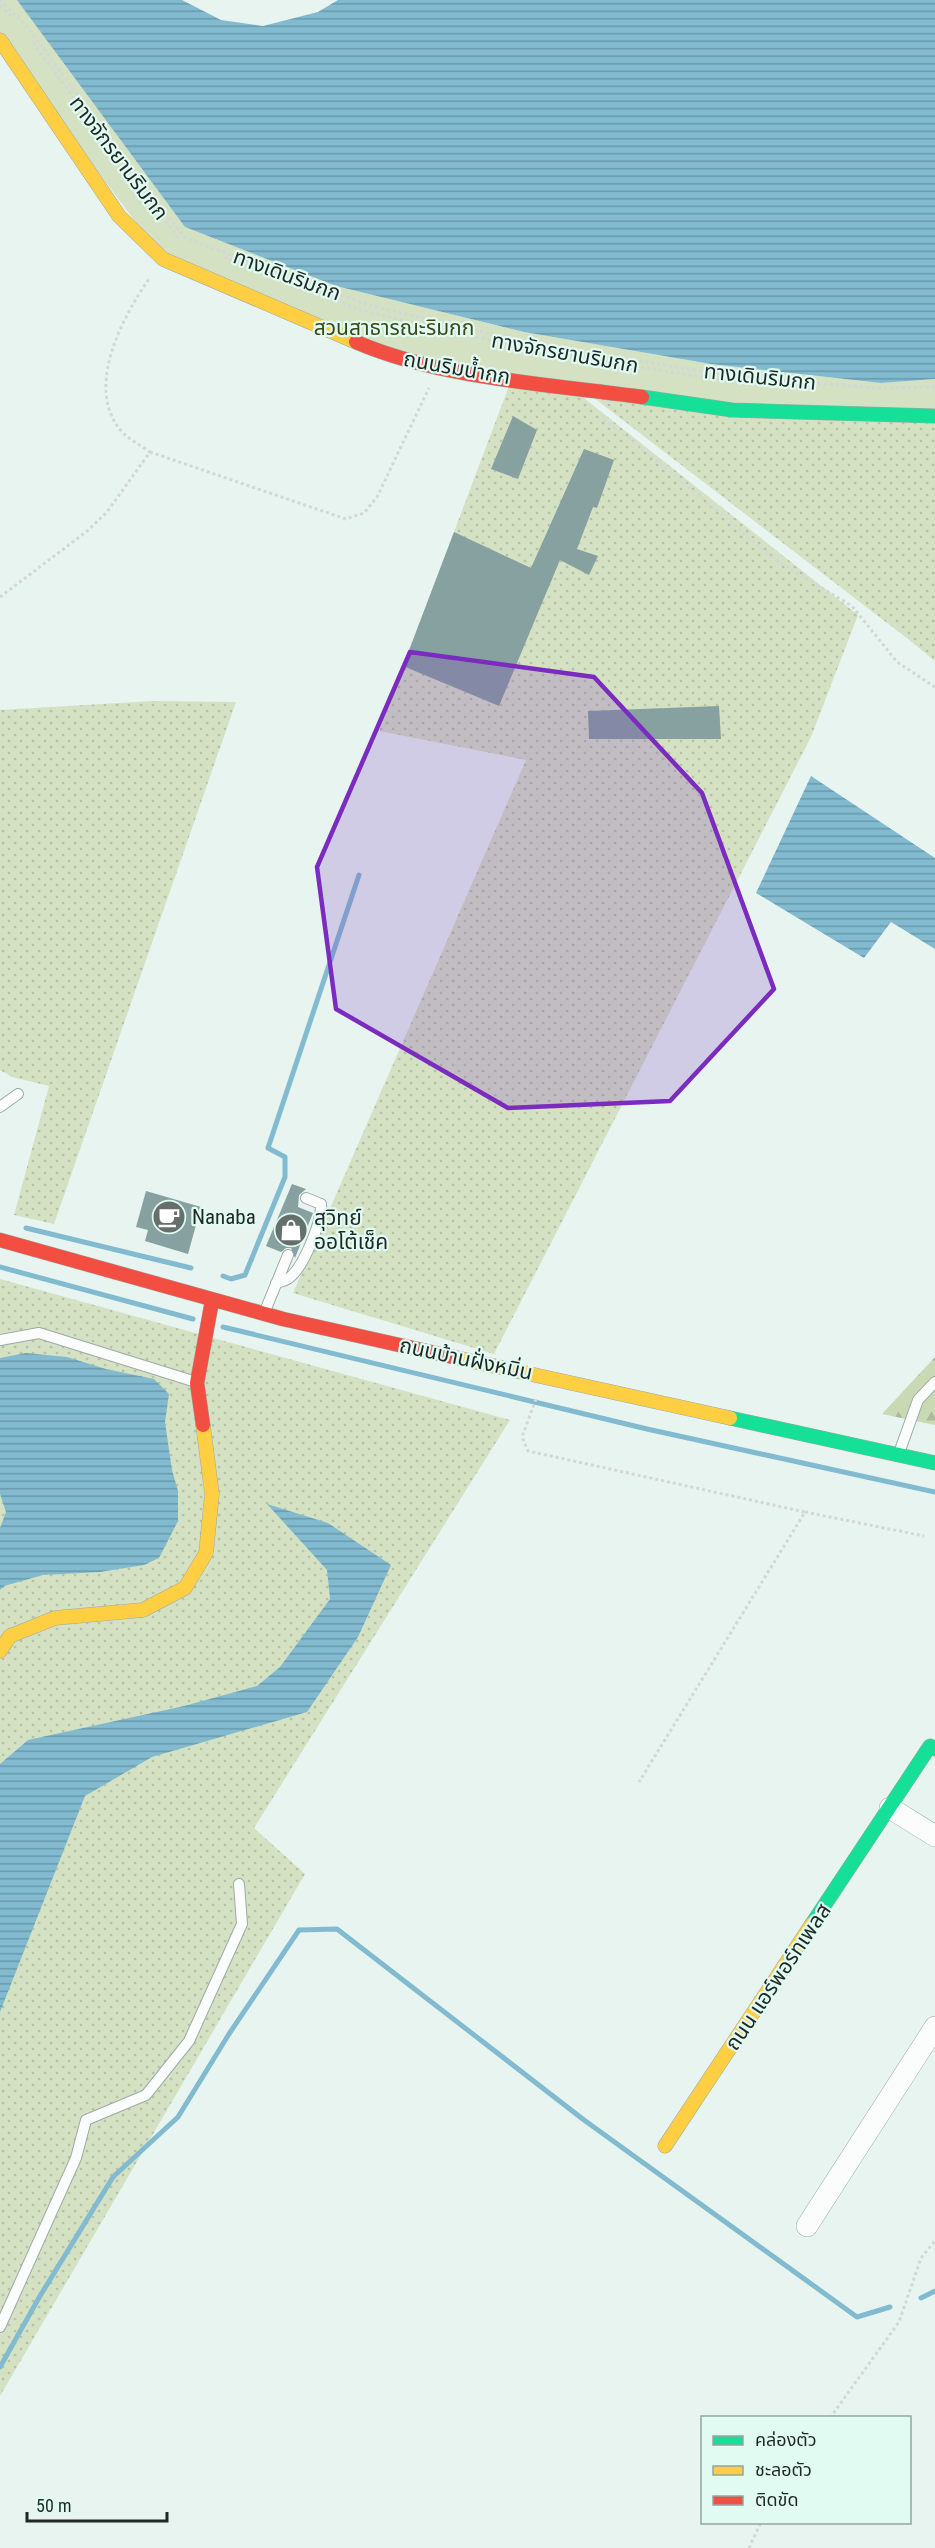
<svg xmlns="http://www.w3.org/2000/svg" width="935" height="2548" font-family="'Roboto Condensed','Noto Sans Thai',sans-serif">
  <defs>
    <pattern id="grass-dots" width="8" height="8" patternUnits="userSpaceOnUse" patternTransform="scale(1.5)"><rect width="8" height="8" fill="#d4e2c3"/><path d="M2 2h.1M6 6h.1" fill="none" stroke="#b6c2a7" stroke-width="1.8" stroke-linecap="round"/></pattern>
    <pattern id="forest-firs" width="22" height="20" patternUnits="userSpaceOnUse" patternTransform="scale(1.5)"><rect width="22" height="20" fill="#c9d9b3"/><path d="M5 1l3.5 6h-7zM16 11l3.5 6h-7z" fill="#acba9a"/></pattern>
    <pattern id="water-rules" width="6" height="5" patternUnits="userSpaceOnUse" patternTransform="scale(1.5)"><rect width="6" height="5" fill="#82bbd0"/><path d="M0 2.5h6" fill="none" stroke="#6a98a9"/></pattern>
  </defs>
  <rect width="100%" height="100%" fill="#e7f4f0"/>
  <path fill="url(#grass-dots)" d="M 512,378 L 570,387 L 858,615 L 811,737 L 494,1354 L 293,1293 L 526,760 L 379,731 Z
    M 581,388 L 935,417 L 935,661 L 908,639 Z
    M 153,701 L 236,702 L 54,1224 L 14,1215 L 49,1086 L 12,1077 L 0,1070 L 0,710 Z
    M 0,1279 L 510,1420 L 254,1828 L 305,1874 L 0,2396 Z"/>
  <path fill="url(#forest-firs)" d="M 935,1357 L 935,1425 L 882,1414 Z"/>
  <path fill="#d4e2c3" d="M 0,0 L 17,0 L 22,5 L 185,227 L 336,286 L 524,332 L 711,364 L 881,383 L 935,379 L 935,418 L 732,410 L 387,356 L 163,259 L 0,40 Z"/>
  <path fill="url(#water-rules)" d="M 17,0 L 182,0 L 221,20 L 263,26 L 318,12 L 338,0 L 935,0 L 935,379 L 881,383 L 711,364 L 524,332 L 336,286 L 185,227 Z
    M 811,776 L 935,858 L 935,949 L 891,922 L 864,958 L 756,893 Z
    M 26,1353 L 67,1357 L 106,1369 L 154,1379 L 169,1394 L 165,1422 L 172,1470 L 178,1491 L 178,1521 L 159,1558 L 144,1565 L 100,1572 L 43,1575 L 4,1586 L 0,1590 L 0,1528 L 6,1512 L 0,1494 L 0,1358 Z
    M 267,1504 L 328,1523 L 391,1565 L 358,1637 L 307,1712 L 152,1757 L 85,1796 L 0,2012 L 0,1764 L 28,1740 L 184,1706 L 257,1686 L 280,1667 L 330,1599 L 327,1570 Z"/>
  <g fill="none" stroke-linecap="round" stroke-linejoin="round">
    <path stroke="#82bbd0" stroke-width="5" d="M 26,1228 L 191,1268
      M 0,1267 L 193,1319
      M 223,1276 L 231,1279 L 245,1275 L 285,1177 L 285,1157 L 268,1148 L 359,875
      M 223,1327 L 647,1429 L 935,1492
      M 921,2298 L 935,2291
      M 0,2367 L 40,2296 L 113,2177 L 178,2117 L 229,2034 L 299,1930 L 337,1929 L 584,2120 L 857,2317 L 890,2307"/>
  </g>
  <path fill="#86a1a0" d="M 513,416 L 537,430 L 518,479 L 491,469 Z
    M 584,449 L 614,460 L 597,508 L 593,507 L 577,549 L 598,556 L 589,575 L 560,560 L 499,706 L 403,666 L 454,532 L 531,568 Z
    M 719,706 L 721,739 L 589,739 L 588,711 Z
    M 292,1184 L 306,1189 L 299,1195 L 298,1207 L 313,1213 L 295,1258 L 291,1248 L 286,1248 L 281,1252 L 266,1246 Z
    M 146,1191 L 201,1207 L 188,1254 L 145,1241 L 148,1230 L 136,1227 Z"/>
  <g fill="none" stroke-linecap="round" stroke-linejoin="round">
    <g stroke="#9fa9a6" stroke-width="12">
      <path id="lane" d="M 0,1107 L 18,1094
        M 276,1283 C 280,1282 286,1280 289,1278 C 304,1267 322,1221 321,1204 L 306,1198
        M 265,1311 L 288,1255
        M 0,1340 L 39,1333 L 196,1382
        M 899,1453 L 918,1400 L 935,1382
        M 0,2327 L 76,2158 L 86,2120 L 146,2095 L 189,2041 L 242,1924 L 239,1884"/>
    </g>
    <g stroke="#9fa9a6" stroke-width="22">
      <path id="street" d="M 890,1808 L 935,1836
        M 807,2226 L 935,2027"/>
    </g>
    <g stroke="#9fa9a6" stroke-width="15">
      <path id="fast" d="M 642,397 L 732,410 L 935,416
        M 730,1418 L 935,1463
        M 812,1924 L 930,1746 L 935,1749"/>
    </g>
    <g stroke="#9fa9a6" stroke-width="15">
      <path id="slow" d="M 0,40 L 119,216 L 163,259 L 356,342
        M 453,1357 L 730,1418
        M 0,1651 L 10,1636 L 55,1618 L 143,1610 L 185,1588 L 206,1553 L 212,1494 L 203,1425
        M 665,2146 L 812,1924"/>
    </g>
    <g stroke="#9fa9a6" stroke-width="15">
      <path id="jam" d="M 356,342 C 442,379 549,384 642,397
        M 0,1240 L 283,1319 L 453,1357
        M 203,1425 L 197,1383 L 212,1301"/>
    </g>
    <path stroke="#d3d7d6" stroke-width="3" stroke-dasharray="3 3" stroke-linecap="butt" d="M 0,0 L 25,24 L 185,238 L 366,304 L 524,342 L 732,376 L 878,388 L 935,387
      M 0,6 L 14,19
      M 33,43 L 180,240
      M 225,257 L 363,311 L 521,347 L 730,382 L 766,385
      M 601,414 L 603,419 L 648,453 L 778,562 L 852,606 L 897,662 L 935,687
      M 150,452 L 346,519 L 364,513 L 377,497 L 429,388
      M 0,597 L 86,532 L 107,512 L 150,452 C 142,446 130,440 123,433 C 83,390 122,318 149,279
      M 536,1399 L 522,1437 L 528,1451 L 805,1512 L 639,1782
      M 805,1512 L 924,1536
      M 830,2418 L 899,2322 L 921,2258 L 935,2241
      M 749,2548 L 761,2522"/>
    <use href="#lane" stroke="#fbfdfd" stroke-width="10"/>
    <use href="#street" stroke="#fbfdfd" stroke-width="21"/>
    <use href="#fast" stroke="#16e098" stroke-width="14"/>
    <use href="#slow" stroke="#ffcf43" stroke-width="14"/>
    <use href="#jam" stroke="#f24e42" stroke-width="14"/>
  </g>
  <path fill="#7b2cbf" fill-opacity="0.2" stroke="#7b2cbf" stroke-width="4.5" stroke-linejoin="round" d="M 410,652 L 594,677 L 702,793 L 774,989 L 670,1101 L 508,1108 L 336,1009 L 317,867 Z"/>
  <defs>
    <g id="cafe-disc" transform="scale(1.725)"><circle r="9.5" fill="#656f6c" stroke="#e1faf2"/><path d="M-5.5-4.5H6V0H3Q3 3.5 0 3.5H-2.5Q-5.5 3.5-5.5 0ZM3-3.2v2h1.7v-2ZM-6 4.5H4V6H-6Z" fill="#fff"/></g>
    <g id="shop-disc" transform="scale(1.725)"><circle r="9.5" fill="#656f6c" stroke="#e1faf2"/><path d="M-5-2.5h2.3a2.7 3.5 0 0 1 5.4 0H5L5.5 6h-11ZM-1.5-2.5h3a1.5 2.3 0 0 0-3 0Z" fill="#fff"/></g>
  </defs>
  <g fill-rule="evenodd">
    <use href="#cafe-disc" x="169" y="1217"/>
    <use href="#shop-disc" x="291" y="1230"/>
  </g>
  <g text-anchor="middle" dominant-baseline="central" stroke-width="4.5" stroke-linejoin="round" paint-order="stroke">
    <g font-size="21" fill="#1f2825" stroke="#e1faf2">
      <text transform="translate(119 158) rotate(53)">ทางจักรยานริมกก</text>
      <text transform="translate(287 275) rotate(20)">ทางเดินริมกก</text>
      <text transform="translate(565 353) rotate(10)">ทางจักรยานริมกก</text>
      <text transform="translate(457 368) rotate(10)">ถนนริมน้ำกก</text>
      <text transform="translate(760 377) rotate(6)">ทางเดินริมกก</text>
      <text transform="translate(466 1359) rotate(12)">ถนนบ้านฝั่งหมิ่น</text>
      <text transform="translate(778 1977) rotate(-56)">ถนน แอร์พอร์ทเพลส</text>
    </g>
    <g font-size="21" fill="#3c4818" stroke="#e1faf2">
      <text x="394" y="328">สวนสาธารณะริมกก</text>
    </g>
    <g font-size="21" fill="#1f2825" stroke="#e1faf2" text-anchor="start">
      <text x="192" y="1217">Nanaba</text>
      <text x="314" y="1218">สุวิทย์<tspan x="314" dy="24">ออโต้เช็ค</tspan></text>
    </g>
  </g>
  <rect x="701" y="2416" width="210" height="108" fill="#e1faf2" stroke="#93a6a0" stroke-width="1.5"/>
  <rect x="713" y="2436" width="30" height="9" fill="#16e098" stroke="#93a6a0" stroke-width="1.5"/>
  <text x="755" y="2446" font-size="18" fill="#1f2825">คล่องตัว</text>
  <rect x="713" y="2466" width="30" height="9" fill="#ffcf43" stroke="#93a6a0" stroke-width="1.5"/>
  <text x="755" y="2476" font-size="18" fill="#1f2825">ชะลอตัว</text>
  <rect x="713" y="2496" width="30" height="9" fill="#f24e42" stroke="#93a6a0" stroke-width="1.5"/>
  <text x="755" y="2506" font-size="18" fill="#1f2825">ติดขัด</text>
  <path d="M27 2512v9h140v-9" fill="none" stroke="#1f2825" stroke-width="3"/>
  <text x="36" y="2512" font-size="18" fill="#1f2825" stroke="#e1faf2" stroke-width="4.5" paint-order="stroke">50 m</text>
</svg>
